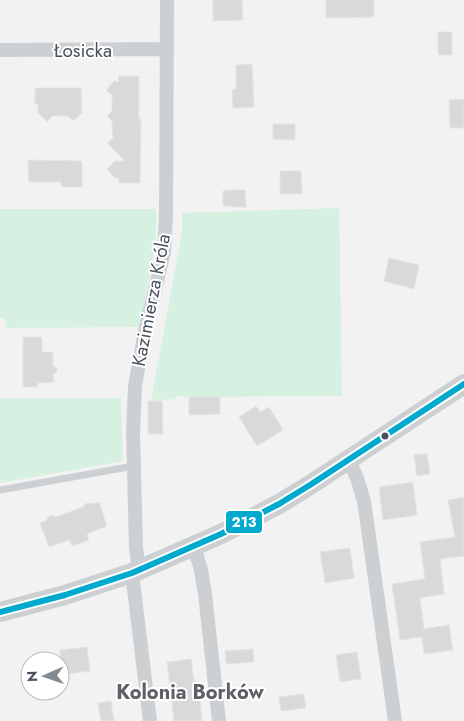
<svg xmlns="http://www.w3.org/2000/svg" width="464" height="721" font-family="Jost,sans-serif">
  <rect width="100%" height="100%" fill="#f2f2f2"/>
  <path fill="#d6f0e2" d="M 339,208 L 342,396 L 189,397 L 176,396 L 175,399 L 151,401 L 182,232 L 182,213 Z
    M 0,209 L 156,209 L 156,240 L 140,326 L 135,327 L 6,328 L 5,318 L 0,318 Z
    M 0,398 L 121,398 L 123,461 L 0,483 Z"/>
  <path fill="#d9d9db" stroke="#e3e4e5" d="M 213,0 L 242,0 L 243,20 L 213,21 Z
    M 326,0 L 374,0 L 374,17 L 326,18 Z
    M 438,32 L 452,32 L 452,55 L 438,55 Z
    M 252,64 L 254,107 L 233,108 L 232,89 L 236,89 L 236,65 Z
    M 118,76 L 139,76 L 139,119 L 141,119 L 140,183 L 119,183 L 119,178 L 115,178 L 107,169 L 115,161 L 125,161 L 107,143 L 113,138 L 112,121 L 107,116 L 112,111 L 112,95 L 106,90 L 114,81 L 119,82 Z
    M 35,88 L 81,88 L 82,113 L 73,121 L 68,116 L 52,116 L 47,122 L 38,113 L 38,104 L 35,104 Z
    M 464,99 L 464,128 L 450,128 L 449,100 Z
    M 273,124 L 295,124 L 295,140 L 273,139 Z
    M 28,160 L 82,161 L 82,187 L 61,187 L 61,182 L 29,182 Z
    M 280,171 L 301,171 L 302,194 L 280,194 Z
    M 230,190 L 245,190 L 246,207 L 232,207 L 232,206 L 223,206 L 223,191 Z
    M 389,258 L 419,265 L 414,289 L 384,281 Z
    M 23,337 L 42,337 L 42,352 L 53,352 L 53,365 L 58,370 L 53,375 L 54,382 L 38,383 L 38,387 L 23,387 Z
    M 189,397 L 220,397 L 220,414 L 189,415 Z
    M 148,401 L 162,401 L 163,434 L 148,434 Z
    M 256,406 L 260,412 L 269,407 L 283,430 L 257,446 L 239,417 Z
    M 427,454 L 430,474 L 417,476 L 414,455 Z
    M 413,482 L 417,515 L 383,520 L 379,487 Z
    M 464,497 L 464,556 L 440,559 L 444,594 L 420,598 L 424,629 L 449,625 L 453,650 L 424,654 L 422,637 L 400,640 L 392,584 L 425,579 L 420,542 L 455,537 L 448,500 Z
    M 99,502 L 107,526 L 87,534 L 89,540 L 72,546 L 69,540 L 49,547 L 40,523 L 47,520 L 48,517 L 53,515 L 56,517 L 83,507 L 85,504 L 89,503 L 94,504 Z
    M 350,548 L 354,578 L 325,583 L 320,552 Z
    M 87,647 L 90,671 L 60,675 L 60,650 Z
    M 253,649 L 254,662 L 226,664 L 225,651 Z
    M 357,652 L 361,679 L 340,682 L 336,655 Z
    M 191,659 L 194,682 L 198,682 L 202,721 L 174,721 L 167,662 Z
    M 304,694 L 306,708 L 281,711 L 279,697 Z
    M 111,701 L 114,721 L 101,721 L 98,703 Z"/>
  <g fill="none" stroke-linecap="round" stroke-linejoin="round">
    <path stroke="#cdd0d2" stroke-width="7" d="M 0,490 L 134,466"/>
    <path stroke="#cdd0d2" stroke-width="14" d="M 0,50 L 167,49
      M 349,461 L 357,478 L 364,501 L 395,721
      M 194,547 L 201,570 L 205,594 L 219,721
      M 139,570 L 136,548 L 133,432 L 135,386 L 145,331 L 164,252 L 166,216 L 167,0
      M 132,573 L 150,721"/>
    <path stroke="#cdd0d3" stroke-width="20" d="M 0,612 L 65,595 L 132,573 L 221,534 L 279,504 L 310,485 L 464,384"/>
    <g stroke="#fff" stroke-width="10">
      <path id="bus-1" d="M 0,612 L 65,595 L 132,573 L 221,534 L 279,504 L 310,485 L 464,384"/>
    </g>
    <use href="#bus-1" stroke="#00a9ce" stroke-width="6"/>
  </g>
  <circle fill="#48525e" stroke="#fff" stroke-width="2" cx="385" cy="436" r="4.5"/>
  <g text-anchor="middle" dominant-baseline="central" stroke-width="4" stroke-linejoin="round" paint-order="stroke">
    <g font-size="19" fill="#48525e" stroke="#fff">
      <text x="83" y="50">Łosicka</text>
      <text transform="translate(151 300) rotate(-79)">Kazimierza Króla</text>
    </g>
    <g font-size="20" font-weight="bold" fill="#5d6065" stroke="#fff">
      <text x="190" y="692">Kolonia Borków</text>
    </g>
  </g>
  <rect stroke="#fff" stroke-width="2" x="225" y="510" width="38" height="24" rx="5" fill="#00a9ce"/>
  <g font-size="14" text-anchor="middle" font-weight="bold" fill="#fff">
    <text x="244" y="527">213</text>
  </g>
  <g transform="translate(45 676) rotate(268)"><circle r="24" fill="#ffffff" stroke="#b6babf"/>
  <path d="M0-4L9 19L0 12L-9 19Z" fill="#848a92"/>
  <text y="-8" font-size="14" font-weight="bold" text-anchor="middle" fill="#48525e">N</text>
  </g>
</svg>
